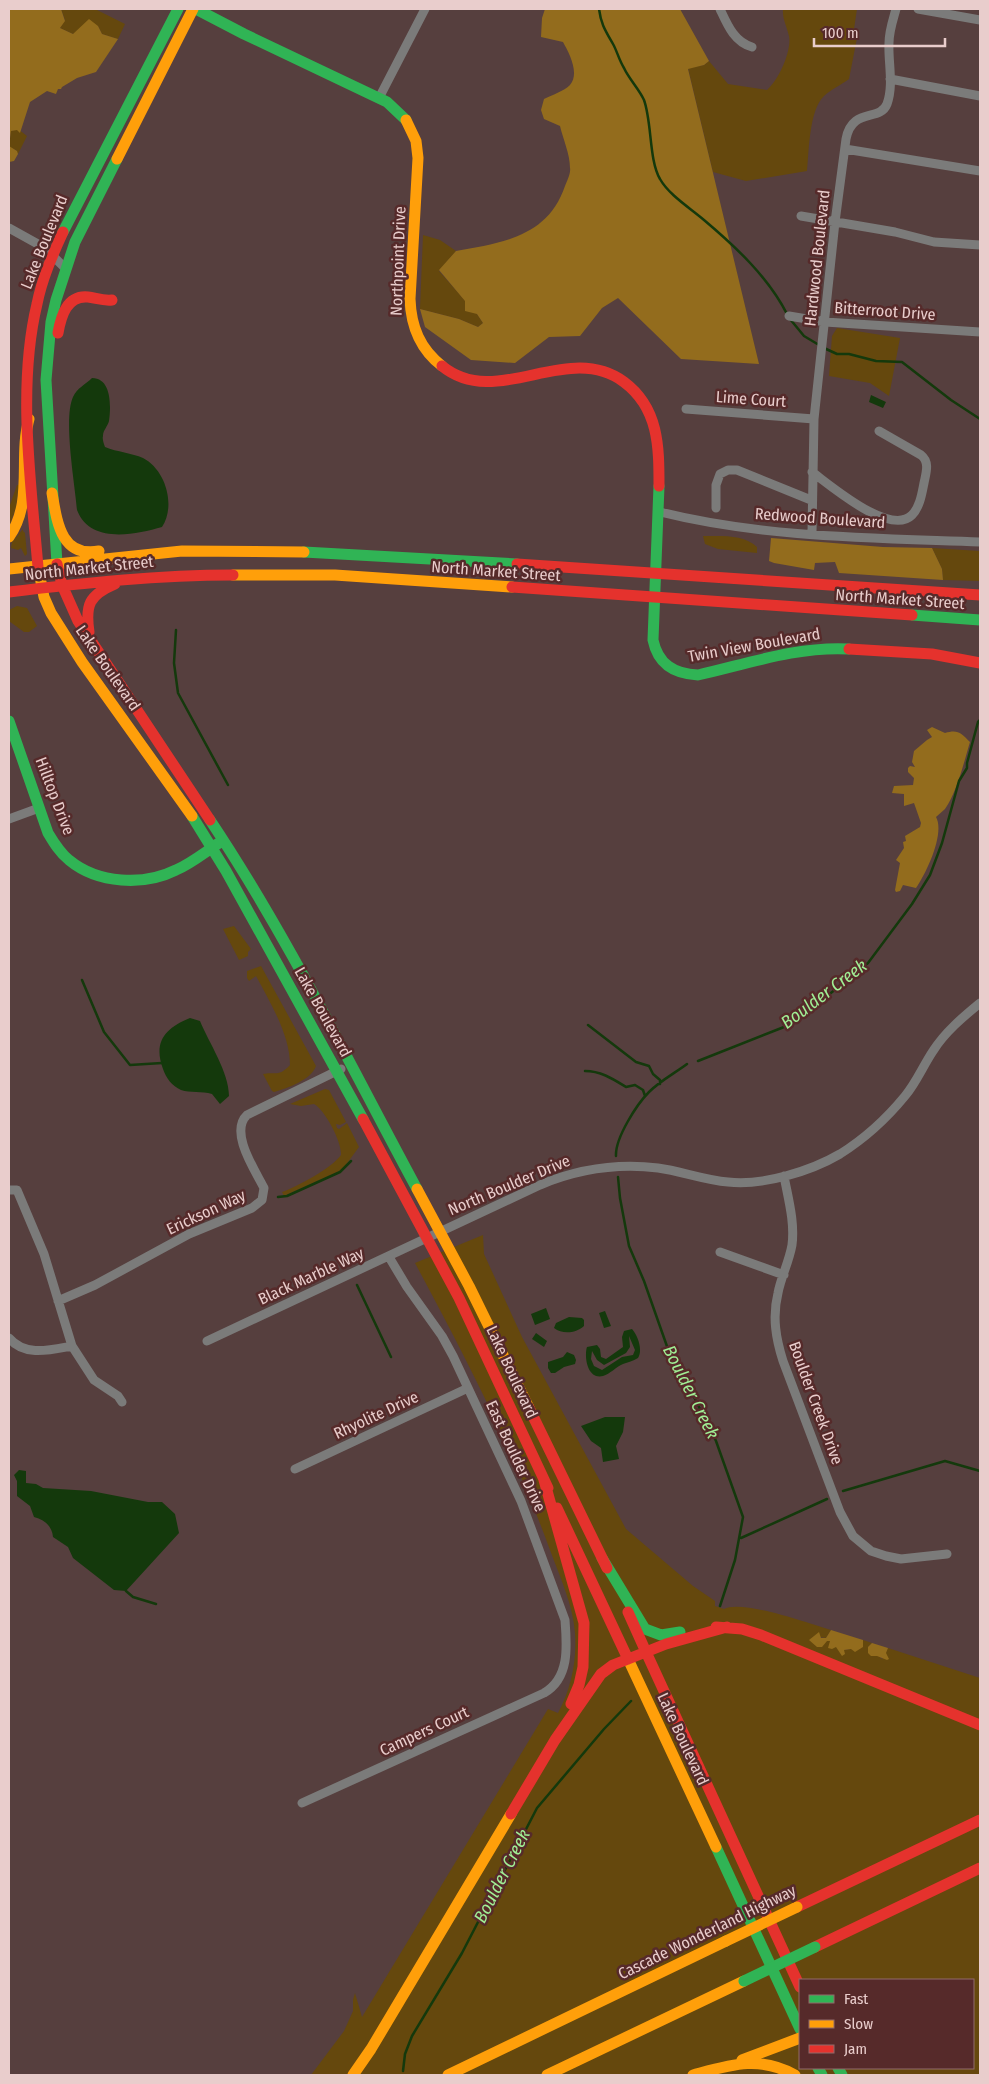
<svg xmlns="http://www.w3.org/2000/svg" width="989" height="2084" font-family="'Fira Sans Condensed',sans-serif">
  <rect width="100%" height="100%" fill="#563f3e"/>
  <path fill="#65480d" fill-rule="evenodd" d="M 61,9 L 95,9 L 125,24 L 118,39 L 102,34 L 98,26 L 73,34 L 60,28 L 65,20 Z
    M 783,9 L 857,9 L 854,29 L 857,38 L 849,79 C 841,85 830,90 824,96 C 809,110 809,152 807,171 L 746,181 L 713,172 L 688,68 L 704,65 L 709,61 L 728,84 L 767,90 C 779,80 792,50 789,36 C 787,27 782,18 783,9 Z
    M 18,129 L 27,136 L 18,154 L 16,150 L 9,147 L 11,131 Z
    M 423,235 L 440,240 L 456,251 L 439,271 L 477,314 L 483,323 L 478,327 L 459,319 L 420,309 Z
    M 837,328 L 900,338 L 889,396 L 870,383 L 829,376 L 832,336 Z
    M 17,485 L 19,485 L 16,508 L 9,526 L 9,508 Z
    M 23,529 L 23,531 L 25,533 L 27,554 L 25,556 L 21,548 L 18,550 L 11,548 L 12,542 Z
    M 703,536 C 721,536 744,534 757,547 L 757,553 L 718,549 L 705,544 Z
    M 932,548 L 980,551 L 980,581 L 943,580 L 942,569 Z
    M 17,606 L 27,608 L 37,626 L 29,632 L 24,632 L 9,621 L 9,610 Z
    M 45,769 L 53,794 L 48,795 L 39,770 Z
    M 234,926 L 251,949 L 248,952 L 248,956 L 239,960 L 223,929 Z
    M 261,966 L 316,1066 C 311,1080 288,1088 274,1092 L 272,1091 L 263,1074 C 275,1071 278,1078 290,1065 C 290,1035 270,1002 256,976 L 249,981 L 247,978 L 247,971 Z
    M 325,1089 L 329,1090 L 346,1122 L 340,1125 L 336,1124 L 337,1128 L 339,1129 L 347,1123 L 359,1147 L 342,1170 L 284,1196 L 282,1192 C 297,1187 333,1167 341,1155 C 342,1142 325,1110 314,1104 L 301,1106 L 290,1104 Z
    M 483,1235 L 484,1254 L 522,1337 L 626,1529 L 693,1586 L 715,1601 L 715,1606 L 724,1609 C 742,1599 810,1624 831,1630 L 826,1638 L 812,1636 L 830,1641 L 836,1647 L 844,1650 L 863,1647 L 863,1640 L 872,1643 L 868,1647 L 882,1659 L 888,1648 L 980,1678 L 980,2075 L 311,2075 L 344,2031 L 353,2011 L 353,2000 L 355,1993 L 362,2017 L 548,1709 L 558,1713 C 571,1689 577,1661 575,1633 C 573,1605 560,1577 550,1550 C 514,1451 465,1356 415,1263 ZM 800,1980 L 973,1980 L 973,2068 L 800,2068 Z"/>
  <path fill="#936c1d" d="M 9,9 L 61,9 L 65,21 L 60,28 L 73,34 L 89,19 L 98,26 L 102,34 L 118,39 L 96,72 L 77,78 L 62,87 L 61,89 L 58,89 L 56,94 L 47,91 L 30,102 L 20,133 L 17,130 L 11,131 L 9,146 L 17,151 L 18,154 L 14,161 L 9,162 Z
    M 545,9 L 680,9 L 709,61 L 704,65 L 688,69 L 759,364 L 681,359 L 618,298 L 602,308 L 580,336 L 549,337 L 515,363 L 471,360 L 425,327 L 420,309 L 459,319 L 478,327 L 483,323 L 477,314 L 465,311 L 465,301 L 439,270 L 456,251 C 501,243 548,237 565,186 C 567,181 571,173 570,168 C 570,154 563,139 560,126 L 544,119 L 541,110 L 544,99 C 552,95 564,91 570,85 C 580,73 569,53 563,42 L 541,37 L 542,18 Z
    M 771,538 L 883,547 L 932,548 L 942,569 L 943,580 L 839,573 L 835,562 L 815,563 L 814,570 L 774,563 L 769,561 Z
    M 932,727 L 945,733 C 958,729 961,733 970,742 C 964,762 957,792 945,809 C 942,812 939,814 936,817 C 945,833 927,872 916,888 L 903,885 L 900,891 L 896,892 L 895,890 L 900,863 L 896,860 L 904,848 L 903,842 L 906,841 L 905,836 L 920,827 L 921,823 L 914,803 L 904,806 L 904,794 L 892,793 L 894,786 L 913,785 L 914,778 L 908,772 L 908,768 L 910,766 L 915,767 L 912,762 L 914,751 L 927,740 L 932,737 L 927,730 Z
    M 831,1630 L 863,1640 L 863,1647 L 855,1652 L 851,1649 L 844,1650 L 845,1654 L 842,1656 L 836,1647 L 832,1649 L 828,1648 L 830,1641 L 827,1641 L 822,1647 L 817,1647 L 809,1640 L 819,1632 L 821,1638 L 826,1638 Z
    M 872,1643 L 888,1648 L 886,1653 L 889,1659 L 887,1660 L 877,1656 L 871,1656 L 868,1653 L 868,1647 Z"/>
  <path fill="#14390c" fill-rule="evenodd" d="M 92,378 C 112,378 111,407 109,421 C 108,426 103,430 103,436 C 102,439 104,444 105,447 C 117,452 132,453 143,458 C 166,470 176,506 162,527 C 134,535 90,544 77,510 C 75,484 63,419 73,397 C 77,388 86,384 92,378 Z
    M 871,395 L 886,402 L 883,408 L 869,402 Z
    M 190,1018 L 200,1021 C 209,1043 229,1072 229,1096 L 220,1104 L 212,1094 C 202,1091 190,1093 181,1090 C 172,1086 166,1078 163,1069 C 153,1042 165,1028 190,1018 Z
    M 546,1308 L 550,1319 L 535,1325 L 531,1314 Z
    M 605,1311 L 611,1326 L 604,1328 L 599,1313 Z
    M 569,1317 L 582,1318 L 584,1320 L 584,1326 C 576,1333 563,1335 554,1328 L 556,1323 Z
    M 632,1329 C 638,1336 643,1350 638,1358 C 633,1361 628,1362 623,1364 C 616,1367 610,1374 603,1376 C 587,1380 584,1356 587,1347 L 597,1345 L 600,1349 L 601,1357 L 606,1359 L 623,1347 L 622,1337 L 624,1331 ZM 629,1336 L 635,1350 L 633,1355 L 622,1357 L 602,1370 L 594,1366 L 591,1359 L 592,1351 L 597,1360 L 604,1365 L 626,1353 L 630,1347 Z
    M 536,1333 L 547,1341 L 544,1347 L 532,1339 Z
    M 567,1352 L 574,1355 L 576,1360 L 575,1364 L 564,1367 L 555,1373 L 551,1373 L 548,1368 L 548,1362 L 563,1357 Z
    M 605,1417 L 625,1417 L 623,1432 L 616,1446 L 619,1459 L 603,1462 L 601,1448 L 591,1441 L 581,1426 Z
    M 19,1470 L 26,1471 L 26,1483 L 36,1484 L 43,1488 L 91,1491 L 148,1502 L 162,1502 L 175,1514 L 179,1533 L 126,1591 L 114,1590 L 73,1558 L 68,1547 L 53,1537 C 52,1526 45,1520 34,1517 L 30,1506 L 17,1496 L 17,1481 L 14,1475 Z"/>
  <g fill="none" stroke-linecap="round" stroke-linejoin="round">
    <path stroke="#14390c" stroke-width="2.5" d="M 599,9 C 601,24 605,30 613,44 C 617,51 619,60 624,68 C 629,79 639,89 644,100 C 652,122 649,161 660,179 C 669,195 690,208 704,220 C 736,247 768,277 787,314
      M 790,319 L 804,336 L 819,345
      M 824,348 L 837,354 L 849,354 L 876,361 L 902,362 L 951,400 L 980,419
      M 176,630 L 174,663 L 178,693 L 228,785
      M 82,980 L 104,1032 L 130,1065 L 162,1063
      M 588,1025 L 636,1062 L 649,1066 L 653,1074 L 660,1080 L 660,1084
      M 698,1061 L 784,1027 L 811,1009 L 868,963 L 912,904 L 930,875 L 942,843 L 959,781 L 967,768 L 967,763 L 978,722 L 980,720
      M 585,1071 C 601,1071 613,1079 626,1087 L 635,1085 L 643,1090 L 645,1096
      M 616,1156 C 615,1138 637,1104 649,1092 C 660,1081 675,1073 687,1064
      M 618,1177 L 620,1198 L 629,1246 L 644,1281 L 669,1352 L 690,1389 L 716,1441 L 743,1517 L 735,1560 L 720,1606
      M 278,1197 L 287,1196 L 340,1172 L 351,1161
      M 357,1285 L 391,1357
      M 843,1491 L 945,1461 L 980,1471
      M 741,1538 L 827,1499
      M 126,1591 L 133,1597 L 156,1604
      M 403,2071 L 405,2054 L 412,2036 L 462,1953 L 537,1808 L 604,1729 L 631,1701"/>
    <path stroke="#7b7b7a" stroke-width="9" d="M 720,9 C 727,24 734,42 752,47
      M 918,9 L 980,20
      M 890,79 L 980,96
      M 379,98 L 425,9
      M 845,149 L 980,171
      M 801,216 L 895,232 L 934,242 L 980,245
      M 9,228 L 45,248 L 65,268
      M 789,316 L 825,322 L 980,332
      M 686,409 L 814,419
      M 812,472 C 830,485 890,537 912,515 C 920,507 922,493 924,483 C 926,473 930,462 921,455 L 879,431
      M 716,508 L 716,485 L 720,474 L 728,470 L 737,470 L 811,500
      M 660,512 C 764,538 874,538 980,542
      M 812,533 L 814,419 L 835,222 L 846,139 C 852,107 880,122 887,104 C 894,85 888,62 889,43 C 889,31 893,20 896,9
      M 9,819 L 39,808
      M 784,1176 C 788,1198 795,1222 792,1245 C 789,1262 781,1277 778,1293 C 772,1317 776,1339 783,1361 L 840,1512 L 853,1536 L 871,1551 L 886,1556 L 901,1559 L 947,1554
      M 9,1190 L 17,1190 L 44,1254 L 72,1346 L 94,1380 L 118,1396 L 122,1402
      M 720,1252 L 784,1275
      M 58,1301 L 95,1285 L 189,1234 L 252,1208 L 262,1200 L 264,1188 C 255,1170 229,1132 247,1115 L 341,1069
      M 9,1338 C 25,1357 50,1350 72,1346
      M 207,1341 L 540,1185 C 578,1169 616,1163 658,1168 C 681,1171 704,1180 728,1182 C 763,1186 811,1171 840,1154 C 864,1139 887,1118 905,1096 C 916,1083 923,1066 933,1051 C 945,1032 963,1017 980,1003
      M 295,1469 L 468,1388
      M 302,1803 L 544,1693 C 570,1678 567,1646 565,1620 L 521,1501 L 453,1356 L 442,1336 L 407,1287 L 389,1257"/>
    <path stroke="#30b455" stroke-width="11" d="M 196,9 L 244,34 L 387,102 L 406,120
      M 63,232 L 178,9
      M 659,486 L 653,640 C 658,664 674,674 698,675 C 747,664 798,646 849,649
      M 304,552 L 517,564
      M 57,564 L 46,380 L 51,322 L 56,300 L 75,242 L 117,159
      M 912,615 L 980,620
      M 9,721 L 48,833 C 54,843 60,853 69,860 C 98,884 144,886 176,870 C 192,863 205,852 219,843
      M 192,816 L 226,871 L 363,1119
      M 210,820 C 288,937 350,1065 417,1189
      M 602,1558 L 645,1629 L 661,1635 L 680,1632
      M 716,1847 L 800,2029
      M 818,2068 L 822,2075
      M 838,2068 L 842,2075"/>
    <path stroke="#ff9f0a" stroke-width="11" d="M 406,120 L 416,141 L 418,158 L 410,299 C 411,327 420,349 442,366
      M 117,159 L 193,9
      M 52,493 C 57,522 61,558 99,551
      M 9,537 C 34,502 18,458 29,419
      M 38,567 L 44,597 L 51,613 L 82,662 L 192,816
      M 9,569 L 182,551 L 304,552
      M 233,575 L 335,575 L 512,587
      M 417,1189 L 469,1286 L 529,1408
      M 628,1659 L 716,1847
      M 742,2060 L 800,2038
      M 353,2075 L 371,2049 L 511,1814
      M 448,2075 L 726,1941
      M 547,2075 L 744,1981
      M 693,2075 C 730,2065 759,2055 795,2075"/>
    <path stroke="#e5322d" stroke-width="11" d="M 58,333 C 61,316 67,295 88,297 C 96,298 103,301 112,300
      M 442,366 C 497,411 567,340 624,382 C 659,408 659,447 659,486
      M 57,564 L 62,585 L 78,621 L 210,820
      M 517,564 L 980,595
      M 38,567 C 31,483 17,387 37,304 C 42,279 52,256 63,232
      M 512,587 L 912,615
      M 9,592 C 83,583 158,575 233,575
      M 89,632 C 85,605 89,595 115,584
      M 849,649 L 932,654 L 980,663
      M 363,1119 L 459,1298 L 548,1488
      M 529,1408 L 607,1568
      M 544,1480 L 584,1623 L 583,1667 L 579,1685 L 571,1704
      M 557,1508 L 628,1659
      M 628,1612 L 646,1652
      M 716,1627 L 742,1629 L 761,1635 L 980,1725
      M 646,1652 L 800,1987
      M 511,1814 L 555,1740 L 601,1674 L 613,1665 L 666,1644 L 727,1627
      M 797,1907 L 980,1820
      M 815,1947 L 980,1868"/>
    <path stroke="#30b455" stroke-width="11" d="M 744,1981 L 815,1947"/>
    <path stroke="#ff9f0a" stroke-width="11" d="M 726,1941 L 797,1907"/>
  </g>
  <g text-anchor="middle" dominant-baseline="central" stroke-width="5" stroke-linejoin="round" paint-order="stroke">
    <g font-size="16" fill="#e9cdcc" stroke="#562a2a">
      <text transform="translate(44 242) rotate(-68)">Lake Boulevard</text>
      <text transform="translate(817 258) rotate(-84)">Hardwood Boulevard</text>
      <text transform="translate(398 261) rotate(-88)">Northpoint Drive</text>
      <text transform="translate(885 311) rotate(4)">Bitterroot Drive</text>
      <text transform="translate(751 399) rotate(4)">Lime Court</text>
      <text transform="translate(820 518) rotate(4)">Redwood Boulevard</text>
      <text transform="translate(89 568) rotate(-6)">North Market Street</text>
      <text transform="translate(496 571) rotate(4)">North Market Street</text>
      <text transform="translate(900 599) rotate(4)">North Market Street</text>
      <text transform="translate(754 645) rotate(-10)">Twin View Boulevard</text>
      <text transform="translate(108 668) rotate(55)">Lake Boulevard</text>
      <text transform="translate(55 796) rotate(69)">Hilltop Drive</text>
      <text transform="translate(323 1012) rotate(61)">Lake Boulevard</text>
      <text transform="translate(509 1185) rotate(-23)">North Boulder Drive</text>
      <text transform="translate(206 1212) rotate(-25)">Erickson Way</text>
      <text transform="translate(311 1276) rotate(-25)">Black Marble Way</text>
      <text transform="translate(512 1372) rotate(65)">Lake Boulevard</text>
      <text transform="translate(816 1403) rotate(70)">Boulder Creek Drive</text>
      <text transform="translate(376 1415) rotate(-25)">Rhyolite Drive</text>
      <text transform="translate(516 1456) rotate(65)">East Boulder Drive</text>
      <text transform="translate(424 1731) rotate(-25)">Campers Court</text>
      <text transform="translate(683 1739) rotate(65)">Lake Boulevard</text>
      <text transform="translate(707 1932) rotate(-26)">Cascade Wonderland Highway</text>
    </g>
    <g font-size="18" font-style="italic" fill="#a1ef95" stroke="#562a2a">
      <text transform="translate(824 994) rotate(-37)">Boulder Creek</text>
      <text transform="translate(691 1392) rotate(63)">Boulder Creek</text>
      <text transform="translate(502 1876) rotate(-63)">Boulder Creek</text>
    </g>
  </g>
  <rect width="989" height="2084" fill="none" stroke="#e9cdcc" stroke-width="20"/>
  <rect x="799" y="1979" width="175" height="90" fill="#562a2a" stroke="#916b6b"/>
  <rect x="809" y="1995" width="25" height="8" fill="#30b455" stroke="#916b6b"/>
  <text x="844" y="2004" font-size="15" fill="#e9cdcc">Fast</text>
  <rect x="809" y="2020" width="25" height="8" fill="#ff9f0a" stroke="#916b6b"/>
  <text x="844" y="2029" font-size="15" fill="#e9cdcc">Slow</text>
  <rect x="809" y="2045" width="25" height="8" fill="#e5322d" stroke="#916b6b"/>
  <text x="844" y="2054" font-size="15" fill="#e9cdcc">Jam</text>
  <path d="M814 38v8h131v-8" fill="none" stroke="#e9cdcc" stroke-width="2.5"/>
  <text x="822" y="38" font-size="15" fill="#e9cdcc" stroke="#562a2a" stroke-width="4" paint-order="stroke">100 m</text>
</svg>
